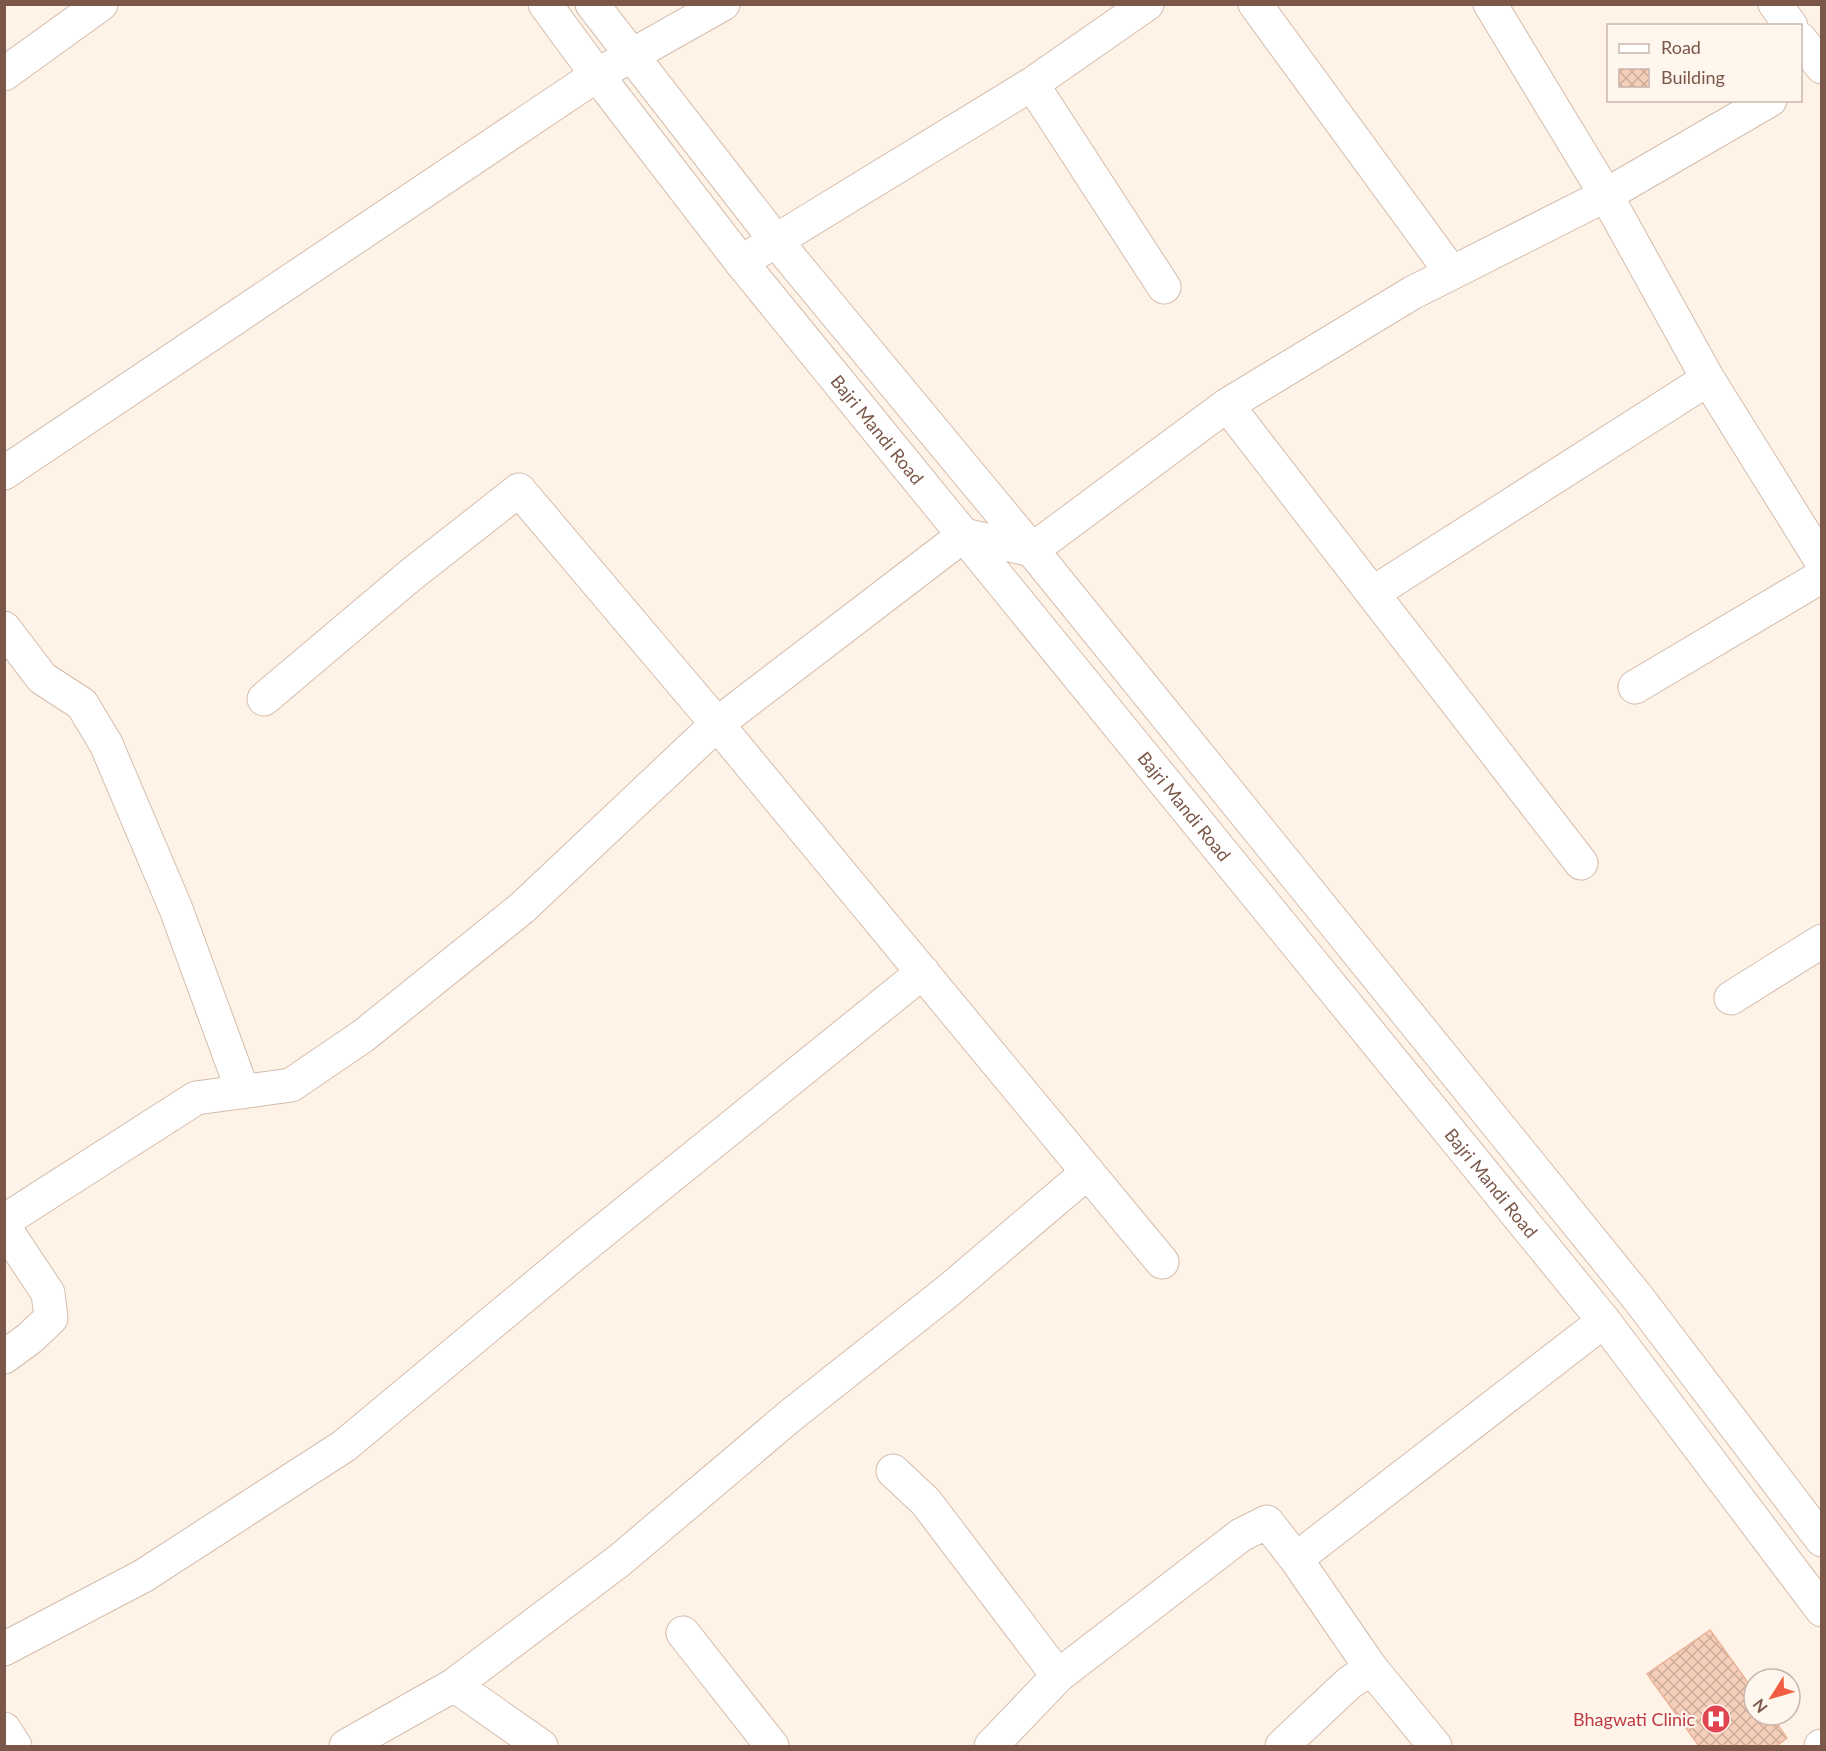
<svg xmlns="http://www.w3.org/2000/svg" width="1826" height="1751" font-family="Lato,sans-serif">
  <defs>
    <pattern id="building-cross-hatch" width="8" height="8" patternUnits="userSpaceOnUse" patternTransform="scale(1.5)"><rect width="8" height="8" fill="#f6cfbb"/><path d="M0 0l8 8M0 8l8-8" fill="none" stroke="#ccab9a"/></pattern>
  </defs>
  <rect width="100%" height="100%" fill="#fef3e6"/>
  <path fill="url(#building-cross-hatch)" stroke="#eab49a" stroke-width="1.5" d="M 1710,1630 L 1754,1691 L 1754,1715 L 1771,1715 L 1787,1738 L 1776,1746 L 1699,1746 L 1647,1674 Z"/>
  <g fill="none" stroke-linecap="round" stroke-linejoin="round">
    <g stroke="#d4bcad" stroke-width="35">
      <path id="minor" d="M 1255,4 L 1451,272
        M 1490,4 L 1606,195 L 1708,379 L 1822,562
        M 1775,4 L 1791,26
        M 1800,39 L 1822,67
        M 4,74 L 101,4
        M 1032,84 L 1164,287
        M 741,262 L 1032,84 L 1147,4
        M 1227,405 L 1581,863
        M 4,473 L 597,75 L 723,4
        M 1373,593 L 1708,379
        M 4,628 L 42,678 L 82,704 L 106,744 L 176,909 L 243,1092
        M 1635,687 L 1822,576
        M 264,699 L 412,574 L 519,490 L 717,724 L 1162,1262
        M 1731,998 L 1822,941
        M 4,1221 L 196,1098 L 291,1085 L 363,1036 L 522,908 L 717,724 L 964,535 L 1032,550 L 1227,405 L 1412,293 L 1606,195 L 1770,100
        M 4,1227 L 48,1293 L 51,1318 L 30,1338 L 4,1357
        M 893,1471 L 926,1502 L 1058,1676
        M 1296,1559 L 1604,1321
        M 683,1633 L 772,1746
        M 4,1649 L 143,1576 L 344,1446 L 577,1252 L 923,972
        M 454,1685 L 541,1746
        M 4,1729 L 15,1746
        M 346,1746 L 454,1685 L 620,1560 L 790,1416 L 948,1291 L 1088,1172
        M 991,1746 L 1058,1676 L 1241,1535 L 1267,1522 L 1296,1559 L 1371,1668 L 1435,1746
        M 1282,1746 L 1349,1683 L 1371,1668
        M 1821,1746 L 1822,1746"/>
    </g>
    <g stroke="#d4bcad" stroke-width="35">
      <g id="tertiary">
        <path id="s1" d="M 545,4 L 597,75 L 741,262 L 1604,1321 L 1822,1610"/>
        <path d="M 592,4 L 776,241 L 1032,550 L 1638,1298 L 1822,1540"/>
      </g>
    </g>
    <use href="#minor" stroke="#fff" stroke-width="33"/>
    <use href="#tertiary" stroke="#fff" stroke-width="33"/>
  </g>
  <defs>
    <g id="hospital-disc" transform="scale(1.5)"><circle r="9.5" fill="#e0444e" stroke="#fff7ee"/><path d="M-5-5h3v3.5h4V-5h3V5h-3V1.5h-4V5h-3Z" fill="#fff"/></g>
  </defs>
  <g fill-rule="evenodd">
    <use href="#hospital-disc" x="1716" y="1719"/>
  </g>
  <g text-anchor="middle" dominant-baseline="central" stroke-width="4.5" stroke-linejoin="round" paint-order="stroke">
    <g font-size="18" fill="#7a5748" stroke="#fff7ee">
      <text stroke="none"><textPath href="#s1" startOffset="540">Bajri Mandi Road</textPath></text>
      <text stroke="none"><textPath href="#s1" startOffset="1026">Bajri Mandi Road</textPath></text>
      <text stroke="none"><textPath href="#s1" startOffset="1512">Bajri Mandi Road</textPath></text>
    </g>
    <g font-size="18" fill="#be3a42" stroke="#fff7ee" text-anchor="end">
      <text x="1695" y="1719">Bhagwati Clinic</text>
    </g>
  </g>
  <rect width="1826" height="1751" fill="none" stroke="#7a5748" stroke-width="12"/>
  <rect x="1607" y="24" width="195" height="78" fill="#fff7ee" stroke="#cab7ac" stroke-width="1.5"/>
  <rect x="1619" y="44" width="30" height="9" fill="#ffffff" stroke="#cab7ac" stroke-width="1.5"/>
  <text x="1661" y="54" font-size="18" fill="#7a5748">Road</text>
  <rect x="1619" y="69" width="30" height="18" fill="url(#building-cross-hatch)" stroke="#cab7ac" stroke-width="1.5"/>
  <text x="1661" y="84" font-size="18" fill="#7a5748">Building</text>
  <g transform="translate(1772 1697) rotate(233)"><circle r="28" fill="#fff7ee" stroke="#cab7ac" stroke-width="1.5"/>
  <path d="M0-4.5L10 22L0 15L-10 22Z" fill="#f15f42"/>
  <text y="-9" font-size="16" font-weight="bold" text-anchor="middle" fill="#7a5748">N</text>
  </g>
</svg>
